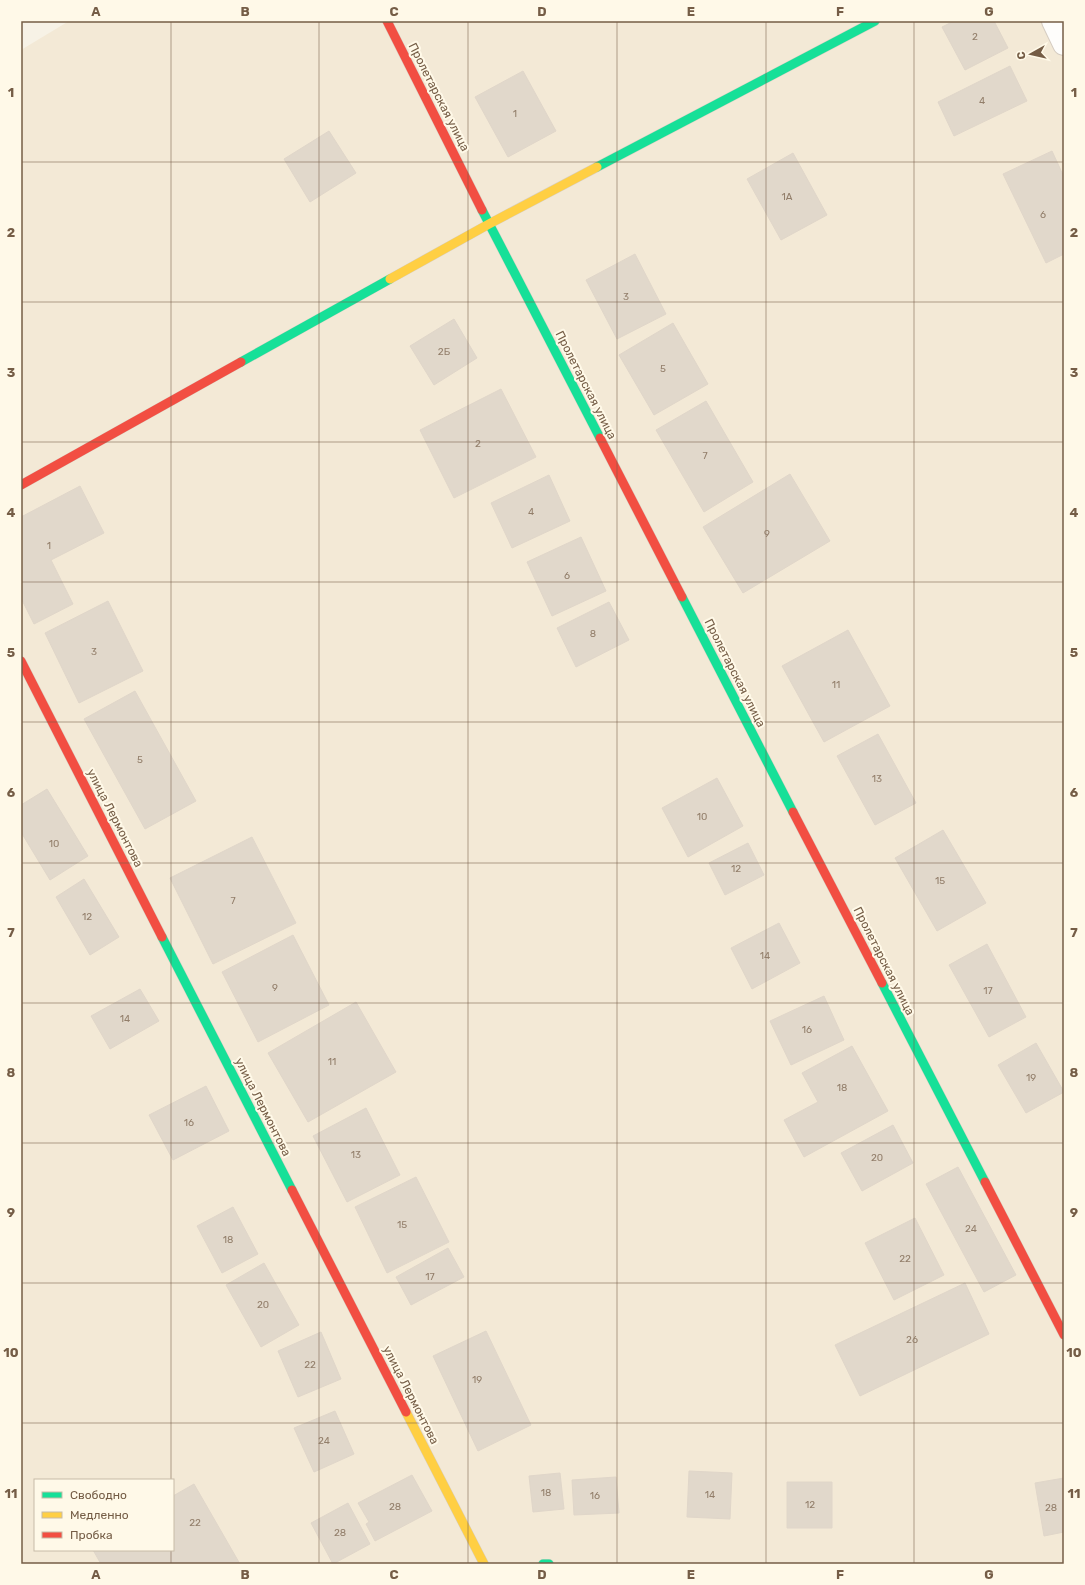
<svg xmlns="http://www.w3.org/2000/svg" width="1085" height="1585" font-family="Rubik,sans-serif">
  <rect width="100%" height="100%" fill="#f7f2e6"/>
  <path fill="#f3e9d6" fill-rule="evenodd" d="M 69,21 L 1064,21 L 1064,1564 L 21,1564 L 21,50 ZM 35,1480 L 173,1480 L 173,1550 L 35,1550 Z"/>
  <path fill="#e1d8cb" stroke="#e0d6c9" d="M 954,21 L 994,21 L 1008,48 L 965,70 L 942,27 Z
    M 1010,66 L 1027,101 L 954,136 L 938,102 Z
    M 523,71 L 556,131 L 508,157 L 475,97 Z
    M 329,131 L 356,173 L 310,202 L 284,159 Z
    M 1052,151 L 1064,177 L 1064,254 L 1046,263 L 1003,174 Z
    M 793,153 L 827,215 L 781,240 L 747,179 Z
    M 635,254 L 666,314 L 617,339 L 586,280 Z
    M 454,319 L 477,358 L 434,385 L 410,346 Z
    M 673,323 L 708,384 L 654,415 L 619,355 Z
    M 501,389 L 536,457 L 454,498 L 420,430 Z
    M 706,401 L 753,482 L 704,512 L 656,430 Z
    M 790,474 L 830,541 L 743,593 L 703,527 Z
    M 549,475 L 570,521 L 512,548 L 491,503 Z
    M 80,486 L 104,533 L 51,560 L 73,604 L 34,624 L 21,598 L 21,517 Z
    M 581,537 L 606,591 L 552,616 L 527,562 Z
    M 108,601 L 143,671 L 79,703 L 45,633 Z
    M 609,602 L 629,640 L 576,667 L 557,628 Z
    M 848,630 L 890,706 L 824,742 L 782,666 Z
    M 135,691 L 196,801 L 145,829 L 84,719 Z
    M 878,734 L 916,803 L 875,825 L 837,756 Z
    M 717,778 L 743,826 L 688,857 L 662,808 Z
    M 47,789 L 88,856 L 50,880 L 21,832 L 21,805 Z
    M 943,830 L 986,903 L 937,931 L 895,858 Z
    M 252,837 L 296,923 L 213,964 L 170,878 Z
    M 748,843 L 764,875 L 725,895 L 709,863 Z
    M 84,879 L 119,937 L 90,955 L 56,897 Z
    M 779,923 L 800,963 L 752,989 L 731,948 Z
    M 293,935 L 329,1005 L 258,1042 L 222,972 Z
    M 987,944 L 1026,1017 L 989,1037 L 949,965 Z
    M 140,989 L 159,1021 L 110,1049 L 91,1016 Z
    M 824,996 L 844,1040 L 791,1065 L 770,1021 Z
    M 356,1002 L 396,1072 L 308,1122 L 268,1053 Z
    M 1036,1043 L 1064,1092 L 1026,1113 L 998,1065 Z
    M 852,1046 L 888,1111 L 804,1157 L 784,1120 L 818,1102 L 802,1073 Z
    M 206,1086 L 229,1131 L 173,1160 L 149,1115 Z
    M 366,1108 L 400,1175 L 347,1202 L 313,1136 Z
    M 893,1125 L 913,1163 L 862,1191 L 841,1153 Z
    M 958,1167 L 1016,1275 L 984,1292 L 926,1184 Z
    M 416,1177 L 449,1242 L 387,1273 L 355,1207 Z
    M 233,1207 L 258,1254 L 222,1273 L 197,1226 Z
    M 915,1218 L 944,1275 L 894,1300 L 865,1243 Z
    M 448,1248 L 464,1277 L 411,1305 L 396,1277 Z
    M 264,1263 L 299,1325 L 261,1347 L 226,1285 Z
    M 965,1283 L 989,1334 L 860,1396 L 835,1345 Z
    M 486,1331 L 531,1425 L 478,1451 L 433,1356 Z
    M 321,1332 L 341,1379 L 298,1397 L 278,1351 Z
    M 335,1411 L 354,1454 L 314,1472 L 294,1428 Z
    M 689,1471 L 732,1473 L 730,1519 L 687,1517 Z
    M 560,1473 L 564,1509 L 533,1512 L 529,1476 Z
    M 412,1475 L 432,1511 L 375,1541 L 366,1524 L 369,1522 L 358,1503 Z
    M 616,1477 L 619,1513 L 574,1515 L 572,1480 Z
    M 1064,1478 L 1064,1532 L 1044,1536 L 1035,1483 Z
    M 787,1482 L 832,1482 L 832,1528 L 787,1528 Z
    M 194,1484 L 240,1564 L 101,1564 L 93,1550 L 173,1550 L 173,1496 Z
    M 348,1503 L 370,1544 L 333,1564 L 311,1523 Z"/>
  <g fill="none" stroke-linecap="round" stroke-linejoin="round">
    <g stroke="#d6cdc2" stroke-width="24">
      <path id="street" d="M 1053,21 L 1064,44"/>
    </g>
    <g stroke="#d7cfc3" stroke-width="10">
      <path id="fast" d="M 597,167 L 875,21
        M 482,210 L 600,438
        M 241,362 L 390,279
        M 682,597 L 793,812
        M 162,937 L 292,1190
        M 882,983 L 985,1182
        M 543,1564 L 549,1564"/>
    </g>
    <g stroke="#d7cfc3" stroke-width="10">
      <path id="slow" d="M 390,279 L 489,224 L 597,167
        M 406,1412 L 484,1564"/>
    </g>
    <g stroke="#d7cfc3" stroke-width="10">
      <path id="jam" d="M 387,21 L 482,210
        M 600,438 L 682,597
        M 21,485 L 241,362
        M 21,661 L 162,937
        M 793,812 L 882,983
        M 985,1182 L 1064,1335
        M 292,1190 L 406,1412"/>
    </g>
    <use href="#street" stroke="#fefdfb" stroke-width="22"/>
    <use href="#fast" stroke="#16e098" stroke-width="9"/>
    <use href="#slow" stroke="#ffcf43" stroke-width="9"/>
    <use href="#jam" stroke="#f24e42" stroke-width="9"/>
  </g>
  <path fill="none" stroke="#755d46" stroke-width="1" stroke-opacity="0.55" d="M 171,21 L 171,1480M 319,21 L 319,1564M 468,21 L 468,1564M 617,21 L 617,1564M 766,21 L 766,1564M 914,21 L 914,1564M 21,162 L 1064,162M 21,302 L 1064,302M 21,442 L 1064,442M 21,582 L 1064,582M 21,722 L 1064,722M 21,863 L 1064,863M 21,1003 L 1064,1003M 21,1143 L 1064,1143M 21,1283 L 1064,1283M 21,1423 L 1064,1423M 171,1550 L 171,1564"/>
  <g text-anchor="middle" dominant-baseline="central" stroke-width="4" stroke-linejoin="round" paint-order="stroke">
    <g font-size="10" fill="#927e6a">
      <text x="975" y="37">2</text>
      <text x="982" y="101">4</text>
      <text x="515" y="114">1</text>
      <text x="787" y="197">1А</text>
      <text x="1043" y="215">6</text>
      <text x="626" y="297">3</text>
      <text x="444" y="352">2Б</text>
      <text x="663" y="369">5</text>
      <text x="478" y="444">2</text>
      <text x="705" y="456">7</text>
      <text x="531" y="512">4</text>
      <text x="767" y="534">9</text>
      <text x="49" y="546">1</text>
      <text x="567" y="576">6</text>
      <text x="593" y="634">8</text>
      <text x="94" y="652">3</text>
      <text x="836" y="685">11</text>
      <text x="140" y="760">5</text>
      <text x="877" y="779">13</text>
      <text x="702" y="817">10</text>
      <text x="54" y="844">10</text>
      <text x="736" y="869">12</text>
      <text x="940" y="881">15</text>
      <text x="233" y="901">7</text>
      <text x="87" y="917">12</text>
      <text x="765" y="956">14</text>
      <text x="275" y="988">9</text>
      <text x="988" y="991">17</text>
      <text x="125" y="1019">14</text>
      <text x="807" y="1030">16</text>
      <text x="332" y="1062">11</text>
      <text x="1031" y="1078">19</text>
      <text x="842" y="1088">18</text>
      <text x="189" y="1123">16</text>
      <text x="356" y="1155">13</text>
      <text x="877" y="1158">20</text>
      <text x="402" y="1225">15</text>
      <text x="971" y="1229">24</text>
      <text x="228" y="1240">18</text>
      <text x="905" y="1259">22</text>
      <text x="430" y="1277">17</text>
      <text x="263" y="1305">20</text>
      <text x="912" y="1340">26</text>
      <text x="310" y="1365">22</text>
      <text x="477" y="1380">19</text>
      <text x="324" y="1441">24</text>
      <text x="546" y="1493">18</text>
      <text x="710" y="1495">14</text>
      <text x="595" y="1496">16</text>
      <text x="810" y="1505">12</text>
      <text x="395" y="1507">28</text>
      <text x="1051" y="1508">28</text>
      <text x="195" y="1523">22</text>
      <text x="340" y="1533">28</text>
    </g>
    <g font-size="12" fill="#755d46" stroke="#fff9e8">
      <text transform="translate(439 97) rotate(63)">Пролетарская улица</text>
      <text transform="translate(586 385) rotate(63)">Пролетарская улица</text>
      <text transform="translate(735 673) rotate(63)">Пролетарская улица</text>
      <text transform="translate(115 818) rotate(63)">улица Лермонтова</text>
      <text transform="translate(884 961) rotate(63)">Пролетарская улица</text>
      <text transform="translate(263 1107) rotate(63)">улица Лермонтова</text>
      <text transform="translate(411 1395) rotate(63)">улица Лермонтова</text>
    </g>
  </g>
  <rect width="1085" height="1585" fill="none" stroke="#fff9e8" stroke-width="44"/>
  <rect x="34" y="1479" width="140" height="72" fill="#fff9e8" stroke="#c8bba7"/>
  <rect x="42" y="1492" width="20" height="6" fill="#16e098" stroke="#c8bba7"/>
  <text x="70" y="1499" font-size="12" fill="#755d46">Свободно</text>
  <rect x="42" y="1512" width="20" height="6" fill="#ffcf43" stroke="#c8bba7"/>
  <text x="70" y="1519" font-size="12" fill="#755d46">Медленно</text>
  <rect x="42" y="1532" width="20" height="6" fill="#f24e42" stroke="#c8bba7"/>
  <text x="70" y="1539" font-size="12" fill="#755d46">Пробка</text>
  <g transform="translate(1031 54) rotate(262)" stroke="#fff9e8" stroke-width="3" paint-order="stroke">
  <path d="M0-3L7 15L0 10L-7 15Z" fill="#755d46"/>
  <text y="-6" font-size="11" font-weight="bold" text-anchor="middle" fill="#755d46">С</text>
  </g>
  <rect x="22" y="22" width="1041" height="1541" fill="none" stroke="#755d46" stroke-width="1.5"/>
  <g font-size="13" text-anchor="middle" font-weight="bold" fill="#755d46">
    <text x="96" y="16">A</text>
    <text x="245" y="16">B</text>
    <text x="394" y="16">C</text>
    <text x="542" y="16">D</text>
    <text x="691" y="16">E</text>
    <text x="840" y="16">F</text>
    <text x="989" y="16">G</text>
    <text x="11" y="97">1</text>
    <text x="1074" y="97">1</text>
    <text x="11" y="237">2</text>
    <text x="1074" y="237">2</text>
    <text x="11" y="377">3</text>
    <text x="1074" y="377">3</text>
    <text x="11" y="517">4</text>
    <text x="1074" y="517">4</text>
    <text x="11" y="657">5</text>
    <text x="1074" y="657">5</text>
    <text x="11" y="797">6</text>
    <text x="1074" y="797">6</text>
    <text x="11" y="937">7</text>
    <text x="1074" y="937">7</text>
    <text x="11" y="1077">8</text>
    <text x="1074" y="1077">8</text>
    <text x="11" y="1217">9</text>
    <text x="1074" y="1217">9</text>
    <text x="11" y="1357">10</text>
    <text x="1074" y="1357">10</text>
    <text x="11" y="1498">11</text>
    <text x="1074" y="1498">11</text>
    <text x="96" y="1579">A</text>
    <text x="245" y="1579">B</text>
    <text x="394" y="1579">C</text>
    <text x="542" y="1579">D</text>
    <text x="691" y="1579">E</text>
    <text x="840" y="1579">F</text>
    <text x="989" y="1579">G</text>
  </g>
</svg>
